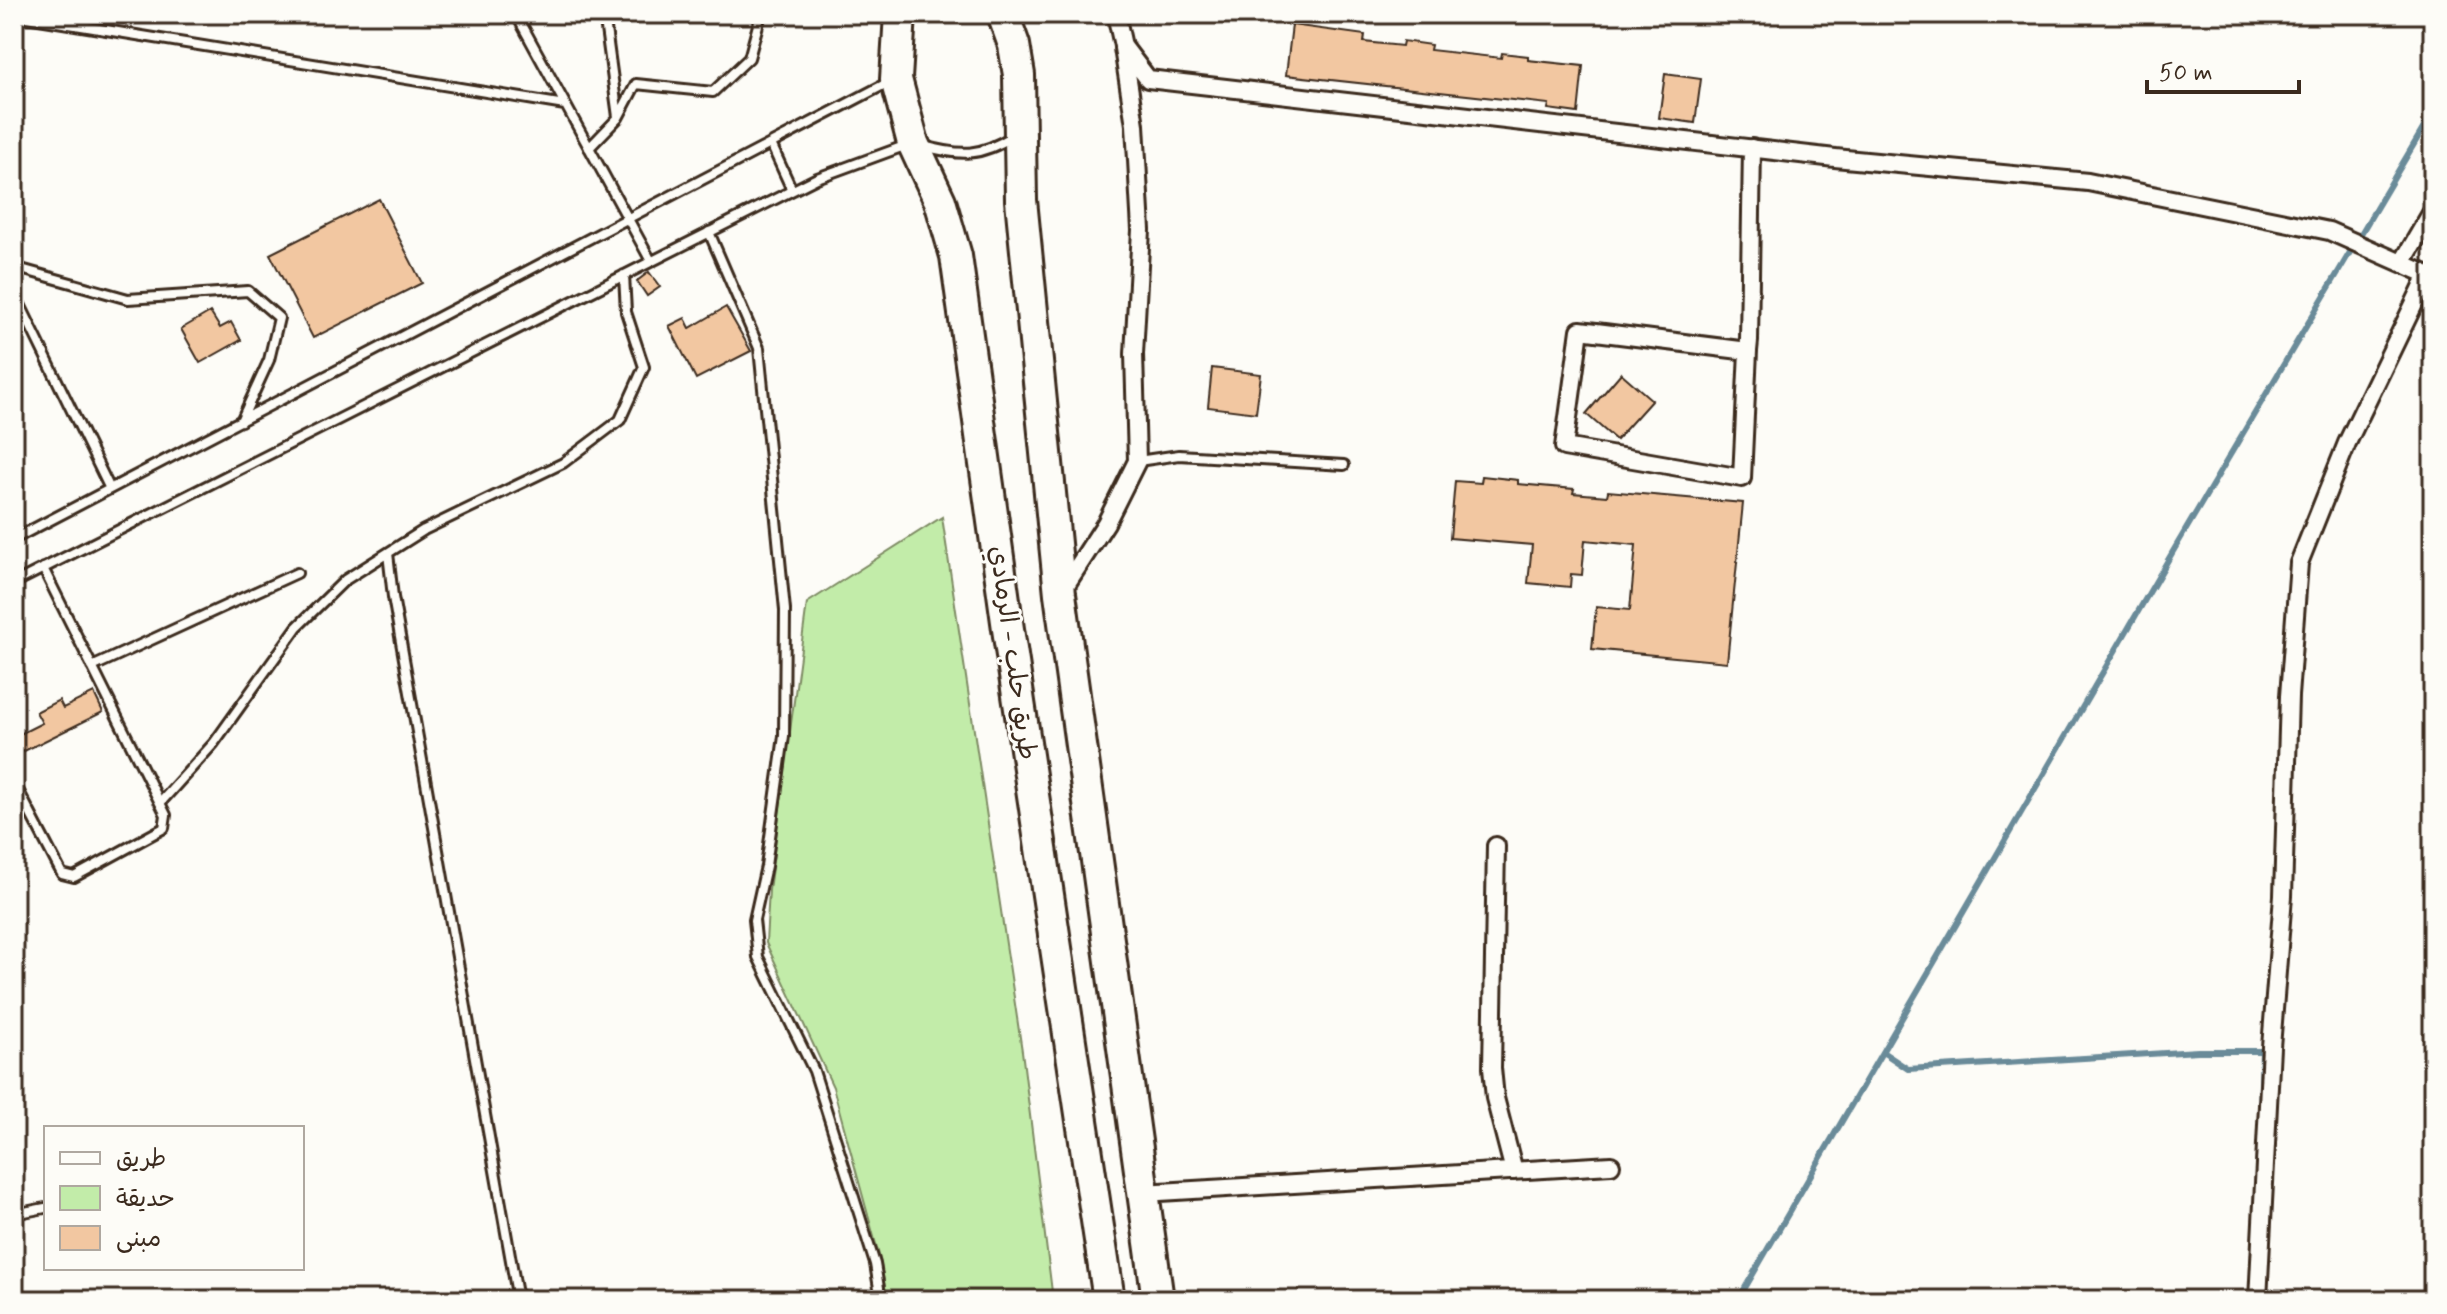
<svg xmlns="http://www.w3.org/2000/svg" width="2447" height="1314" font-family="Mynerve,'Playpen Sans Arabic',sans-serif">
  <rect width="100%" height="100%" fill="#fdfcf7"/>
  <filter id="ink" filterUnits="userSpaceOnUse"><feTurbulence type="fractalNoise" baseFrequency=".0125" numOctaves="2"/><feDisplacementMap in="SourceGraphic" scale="16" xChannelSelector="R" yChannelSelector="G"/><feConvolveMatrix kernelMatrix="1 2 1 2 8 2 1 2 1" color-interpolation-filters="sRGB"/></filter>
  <g filter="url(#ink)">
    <path fill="#c2eca9" stroke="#7e8b64" stroke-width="2" d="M 942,517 L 1022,1051 L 1053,1300 L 887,1300 L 880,1259 L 833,1087 L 766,943 L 769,890 L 807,603 Z"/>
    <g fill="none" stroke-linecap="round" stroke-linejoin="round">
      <path stroke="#6a8b99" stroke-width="6" d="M 1884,1053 L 1908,1069 L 2198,1051 L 2262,1051 L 2260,1113
        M 1738,1300 L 2175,548 L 2433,112"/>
    </g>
    <path fill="#f2c7a1" stroke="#3b2a1e" stroke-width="2" d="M 1292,25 L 1365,35 L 1364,42 L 1402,46 L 1403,41 L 1431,45 L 1430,50 L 1501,58 L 1502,53 L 1528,56 L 1528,60 L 1583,66 L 1578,113 L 1548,109 L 1549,104 L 1286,75 Z
      M 1665,74 L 1701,79 L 1695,123 L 1659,118 Z
      M 379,199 L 422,283 L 313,338 L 270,254 Z
      M 649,272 L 660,287 L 647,296 L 637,281 Z
      M 726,307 L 751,351 L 696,379 L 669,326 L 685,318 L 690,328 Z
      M 210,312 L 220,328 L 231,322 L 241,340 L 200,363 L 181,329 Z
      M 1212,368 L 1261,374 L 1256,413 L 1208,407 Z
      M 1621,373 L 1652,400 L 1616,440 L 1586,414 Z
      M 1482,476 L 1518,480 L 1518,484 L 1574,489 L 1573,493 L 1607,496 L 1608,491 L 1743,503 L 1727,662 L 1592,649 L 1596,607 L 1630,610 L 1636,545 L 1585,540 L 1582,575 L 1571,574 L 1570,587 L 1528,583 L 1532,545 L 1450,538 L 1455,481 L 1481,483 Z
      M 94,693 L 103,712 L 20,753 L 14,737 L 42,723 L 36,712 L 59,700 L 63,708 Z"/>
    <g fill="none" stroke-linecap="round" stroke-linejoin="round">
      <g stroke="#3b2a1e" stroke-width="14">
        <path id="lane" d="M 516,14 L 651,261
          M 604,14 L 618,117
          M 14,15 L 565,105
          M 771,144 L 792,190
          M 924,146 C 960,156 980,157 1013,136
          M 589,148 L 618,118 L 636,84 L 713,92 L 749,58 L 761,14
          M 709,232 L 759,348 L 785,610 L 784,736 L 766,866 L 754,920 L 758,957 L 814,1071 L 875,1264 L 881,1300
          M 14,267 L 128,299 L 248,291 L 279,318 L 269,360 L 241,421
          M 14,292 L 110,489
          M 1138,461 L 1179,455 L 1344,465
          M 14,539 L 891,81
          M 388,553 L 393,597 L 518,1300
          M 14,583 L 817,178 L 907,145
          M 92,667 L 297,573
          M 14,782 L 62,874 L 74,877 L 164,828 L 166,815 L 43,568
          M 160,803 L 214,743 L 297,627 L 345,580 L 424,530 L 563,463 L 620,420 L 644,367 L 626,312 L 624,275
          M 14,1214 L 45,1208"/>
      </g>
      <g stroke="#3b2a1e" stroke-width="22">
        <path id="street" d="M 1116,14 L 1123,46 L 1148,79 L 1835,158 L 2088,182 L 2329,231 L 2433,277
          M 2402,263 L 2433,210
          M 1748,351 L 1580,330 L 1564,447 L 1742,478 L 1748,351 L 1749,341 L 1752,148
          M 1062,591 L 1106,523 L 1137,461 L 1134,354 L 1141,230 L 1135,125 L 1123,48
          M 1496,846 L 1492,1068 L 1495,1098 L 1514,1171
          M 1143,1193 L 1611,1165
          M 2258,1300 L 2271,1047 L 2283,896 L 2289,696 L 2299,563 L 2347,443 L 2428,275"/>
      </g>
      <g stroke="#3b2a1e" stroke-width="36">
        <path id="highway" d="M 900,14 L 896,79 L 913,143 L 940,201 L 956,256 L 1008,629 L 1109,1300
          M 1003,14 L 1014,45 L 1019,75 L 1021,200 L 1060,594 L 1158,1300"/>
      </g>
      <use href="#lane" stroke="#fdfcf7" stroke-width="8"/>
      <use href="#street" stroke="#fdfcf7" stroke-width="16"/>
      <use href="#highway" stroke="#fdfcf7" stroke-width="30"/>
    </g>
  </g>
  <g text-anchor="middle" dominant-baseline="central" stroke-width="6" stroke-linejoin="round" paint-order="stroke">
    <g font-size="26" fill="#3b2a1e" stroke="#fdfcf7">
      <text transform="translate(1012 653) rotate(82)">طريق حلب - الرمادي</text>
    </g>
  </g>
  <rect width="2447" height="1314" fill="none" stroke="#fdfcf7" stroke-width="48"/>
  <rect x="24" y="24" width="2399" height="1266" fill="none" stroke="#3b2a1e" stroke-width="3" filter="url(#ink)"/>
  <rect x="44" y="1126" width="260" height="144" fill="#fdfcf7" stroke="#afa8a0" stroke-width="2"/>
  <rect x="60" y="1152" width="40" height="12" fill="#fdfcf7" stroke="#afa8a0" stroke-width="2"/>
  <text x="116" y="1166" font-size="24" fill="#3b2a1e">طريق</text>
  <rect x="60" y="1186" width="40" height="24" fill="#c2eca9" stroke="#afa8a0" stroke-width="2"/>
  <text x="116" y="1206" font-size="24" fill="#3b2a1e">حديقة</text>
  <rect x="60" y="1226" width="40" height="24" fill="#f2c7a1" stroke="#afa8a0" stroke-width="2"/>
  <text x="116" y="1246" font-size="24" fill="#3b2a1e">مبنى</text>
  <path d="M2147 80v12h152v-12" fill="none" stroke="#3b2a1e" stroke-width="4"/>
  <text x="2159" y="80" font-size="24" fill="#3b2a1e" stroke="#fdfcf7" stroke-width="6" paint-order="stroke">50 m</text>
</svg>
